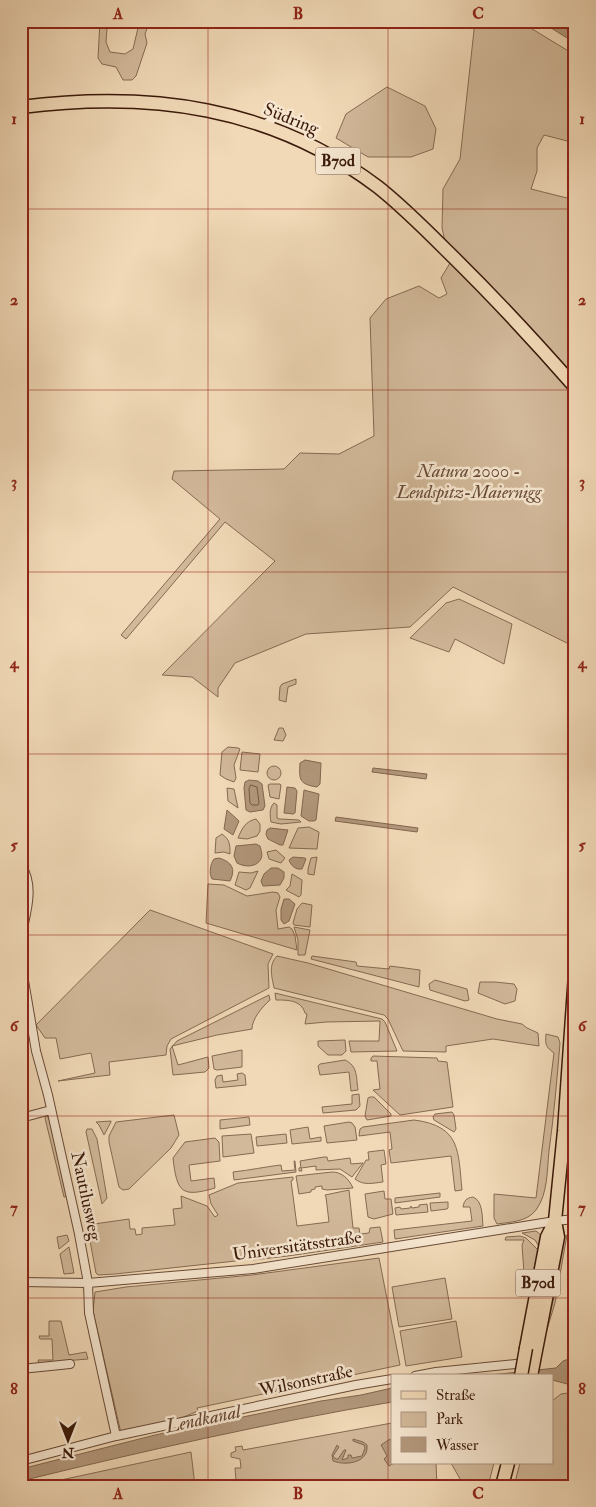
<svg xmlns="http://www.w3.org/2000/svg" width="596" height="1507" font-family="'IM FELL Double Pica',serif">
  <rect width="100%" height="100%" fill="#f1d9b7"/>
  <filter id="stains"><feTurbulence type="fractalNoise" baseFrequency=".004" numOctaves="4"/><feColorMatrix values="0 0 0 0 .2 0 0 0 0 .09 0 0 0 0 .02 0 0 0 .5 -.17"/></filter>
  <radialGradient id="worn" r=".72"><stop offset=".6" stop-color="#630" stop-opacity="0"/><stop offset="1" stop-color="#630" stop-opacity=".3"/></radialGradient>
  <path fill="#d2b99a" stroke="#866a52" d="M 100,21 L 107,28 L 106,42 L 110,52 L 125,54 L 133,49 L 138,28 L 142,21 L 158,21 L 161,23 L 157,26 L 149,23 L 145,34 L 147,43 L 136,76 L 132,80 L 123,80 L 116,67 L 102,64 L 98,58 Z
    M 475,21 L 519,21 L 575,55 L 575,143 L 544,135 L 537,148 L 537,171 L 531,189 L 575,200 L 575,647 L 453,587 L 410,627 L 306,634 L 235,663 L 218,688 L 218,697 L 192,677 L 162,675 L 275,561 L 225,522 L 126,639 L 121,635 L 220,519 L 172,479 L 174,471 L 284,469 L 300,453 L 339,454 L 374,436 L 370,318 L 386,299 L 419,286 L 439,298 L 447,294 L 441,278 L 450,263 L 442,228 L 443,189 L 460,159 Z
    M 387,87 L 425,106 L 436,129 L 433,149 L 411,157 L 368,157 L 336,138 L 346,114 Z
    M 459,599 L 512,624 L 504,664 L 455,639 L 449,652 L 410,638 L 446,603 Z
    M 296,679 L 296,684 L 288,687 L 286,702 L 279,700 L 280,687 L 282,684 Z
    M 279,728 L 283,728 L 286,735 L 283,741 L 274,740 Z
    M 228,747 L 238,748 L 240,749 L 234,765 L 236,778 L 234,782 L 226,779 L 220,775 L 222,752 Z
    M 242,752 L 260,754 L 258,772 L 240,770 Z
    M267 773a7 7 0 1 1 14 0a7 7 0 1 1-14 0Z
    M 270,784 L 280,784 L 281,785 L 279,799 L 270,797 L 268,785 Z
    M 227,788 L 234,789 L 238,808 L 228,801 Z
    M 274,803 L 277,805 L 277,818 L 279,819 L 299,820 L 301,822 L 281,824 L 271,822 C 270,816 269,808 274,803 Z
    M 256,819 L 260,824 L 260,831 L 257,836 L 247,839 L 238,838 C 242,828 246,821 256,819 Z
    M 309,827 L 319,832 L 317,849 L 289,848 L 298,828 Z
    M 222,834 C 230,840 230,844 230,854 L 224,852 L 215,853 L 216,838 Z
    M 276,850 L 285,858 L 281,863 L 269,859 L 267,852 Z
    M 317,857 L 314,875 L 308,874 L 308,869 L 311,858 Z
    M 258,871 L 250,888 L 246,890 L 235,885 L 239,872 L 251,873 Z
    M 292,874 L 302,880 L 301,895 L 299,897 L 286,890 L 290,886 Z
    M 208,884 L 224,885 L 247,896 L 273,892 L 278,893 L 280,897 L 276,910 L 278,929 L 289,927 L 292,929 L 295,936 L 297,950 L 206,923 Z
    M 302,903 L 312,905 L 310,927 L 294,925 L 293,923 L 297,909 Z
    M 150,910 L 273,954 L 268,964 L 269,988 L 171,1039 L 167,1046 L 166,1055 L 109,1062 L 110,1075 L 58,1081 L 95,1073 L 91,1053 L 60,1059 L 56,1038 L 45,1038 L 36,1025 Z
    M 294,927 L 310,930 L 305,955 L 298,955 L 298,940 Z
    M 277,956 L 308,963 L 497,1019 L 522,1024 L 527,1028 L 538,1033 L 539,1046 L 493,1039 L 446,1046 L 446,1052 L 403,1051 L 388,1019 L 384,1015 L 274,988 C 272,977 268,965 277,956 Z
    M 312,956 L 356,962 L 357,966 L 389,969 L 390,966 L 420,970 L 419,987 L 311,959 Z
    M 435,980 L 467,989 L 469,1000 L 465,1001 L 430,990 L 429,984 Z
    M 480,982 L 495,982 L 514,984 L 517,989 L 515,1001 L 505,1004 L 478,993 Z
    M 275,993 L 382,1019 L 385,1022 L 397,1051 L 351,1052 L 349,1041 L 379,1041 L 380,1021 L 326,1022 L 305,1024 L 307,1014 L 305,1013 C 301,1000 288,1000 276,1000 Z
    M 269,995 L 270,1000 C 262,1007 252,1019 252,1029 L 217,1035 L 172,1046 L 178,1065 L 208,1057 L 209,1068 L 205,1072 L 173,1075 L 170,1049 L 177,1041 Z
    M 546,1034 L 558,1037 L 560,1043 C 557,1079 554,1115 549,1151 C 547,1170 548,1194 536,1210 C 527,1222 510,1222 497,1224 L 494,1218 L 494,1194 L 536,1198 L 554,1053 C 546,1047 545,1045 546,1034 Z
    M 345,1040 L 346,1051 L 342,1055 L 328,1055 L 318,1046 L 318,1041 Z
    M 242,1050 L 242,1067 L 217,1070 L 214,1069 L 212,1056 Z
    M 373,1056 L 437,1058 L 438,1061 L 447,1062 L 453,1107 L 400,1115 L 373,1090 L 380,1089 L 377,1061 L 371,1061 L 371,1058 Z
    M 345,1060 C 358,1066 356,1077 358,1090 L 351,1091 L 349,1072 L 320,1075 L 318,1066 L 320,1064 Z
    M 242,1073 L 245,1075 L 246,1085 L 216,1088 L 215,1080 L 217,1076 L 222,1075 L 223,1082 L 238,1080 L 237,1074 Z
    M 359,1094 L 360,1106 L 356,1110 L 323,1113 L 322,1107 L 352,1104 L 352,1095 Z
    M 370,1097 L 374,1097 L 391,1114 L 391,1116 L 367,1120 L 365,1116 L 368,1098 Z
    M 575,1104 L 575,1167 L 571,1197 L 568,1197 L 572,1166 Z
    M 452,1112 L 454,1115 L 456,1129 L 454,1132 L 434,1120 L 433,1117 L 435,1114 Z
    M 46,1115 L 49,1119 L 68,1196 L 64,1197 L 45,1118 Z
    M 174,1115 L 179,1135 L 171,1148 L 129,1189 L 123,1190 L 119,1187 L 109,1142 L 109,1136 L 116,1122 Z
    M 249,1117 L 250,1125 L 220,1129 L 220,1120 Z
    M 414,1120 C 461,1126 458,1151 462,1190 L 455,1191 L 451,1156 L 391,1163 L 389,1150 L 392,1149 L 390,1132 L 359,1136 L 360,1129 L 363,1127 Z
    M 111,1121 L 111,1122 L 104,1135 L 99,1125 L 96,1122 Z
    M 349,1122 L 352,1123 L 355,1127 L 357,1140 L 327,1143 L 324,1126 Z
    M 308,1127 L 310,1139 L 321,1137 L 321,1141 L 292,1144 L 290,1130 Z
    M 87,1129 L 92,1129 L 97,1139 L 107,1198 L 102,1204 L 86,1132 Z
    M 251,1134 L 254,1153 L 223,1157 L 222,1136 Z
    M 286,1134 L 287,1143 L 257,1146 L 256,1137 Z
    M 215,1138 L 219,1142 L 220,1161 L 189,1165 L 191,1181 L 214,1178 L 215,1188 C 181,1198 177,1192 173,1158 L 185,1142 Z
    M 384,1150 L 386,1164 L 381,1165 L 383,1182 C 373,1183 364,1186 355,1179 L 366,1160 L 369,1160 L 368,1152 Z
    M 324,1157 L 327,1157 L 328,1161 L 350,1158 L 351,1164 L 363,1163 L 352,1177 L 340,1169 L 316,1170 L 316,1166 L 301,1168 L 302,1171 L 299,1171 L 299,1168 L 301,1167 L 300,1161 Z
    M 294,1161 L 295,1161 L 296,1172 L 234,1180 L 233,1172 C 251,1170 264,1167 281,1165 L 282,1171 L 295,1170 Z
    M 332,1172 C 342,1172 349,1179 353,1188 L 327,1190 L 322,1189 L 322,1186 L 315,1187 L 315,1189 L 311,1190 L 311,1192 L 299,1194 L 296,1176 Z
    M 293,1177 L 293,1180 L 291,1181 L 297,1226 L 329,1222 L 326,1197 L 325,1195 L 349,1190 L 353,1228 L 359,1228 L 360,1234 L 369,1233 L 370,1228 L 380,1227 L 383,1242 L 288,1256 L 253,1260 L 253,1257 L 248,1253 L 244,1256 L 245,1260 L 115,1274 L 98,1275 L 96,1273 L 88,1230 L 94,1224 L 129,1219 L 130,1229 L 135,1229 L 136,1235 L 142,1234 L 142,1228 L 175,1225 L 173,1209 L 182,1208 L 181,1196 L 207,1206 L 215,1217 L 218,1215 L 211,1204 L 209,1195 L 238,1183 Z
    M 384,1191 L 385,1199 L 391,1199 L 393,1214 L 374,1219 L 368,1217 L 365,1194 Z
    M 440,1193 L 440,1197 L 395,1203 L 395,1198 Z
    M 473,1197 C 483,1201 482,1216 483,1226 L 395,1239 L 394,1230 L 472,1221 L 470,1207 L 463,1207 C 464,1201 466,1198 473,1197 Z
    M 448,1202 L 448,1208 L 447,1209 L 431,1211 L 430,1203 Z
    M 427,1204 L 428,1212 L 396,1215 L 395,1208 L 400,1207 L 401,1209 L 410,1208 L 411,1206 L 412,1208 L 419,1207 L 419,1205 Z
    M 536,1231 L 541,1235 L 541,1250 L 535,1240 L 522,1233 Z
    M 67,1235 L 69,1241 L 59,1249 L 57,1237 Z
    M 567,1235 L 555,1303 L 542,1346 L 553,1300 L 564,1237 Z
    M 520,1236 L 526,1238 L 539,1251 L 533,1289 L 525,1288 L 522,1245 L 524,1240 L 505,1240 L 506,1237 Z
    M 69,1247 L 74,1273 L 64,1274 L 60,1254 Z
    M 379,1258 L 400,1365 L 197,1408 L 198,1411 L 181,1418 L 121,1433 L 93,1311 L 95,1292 L 126,1287 L 252,1275 Z
    M 445,1278 L 452,1319 L 399,1327 L 392,1287 Z
    M 49,1321 L 61,1321 L 69,1355 L 86,1352 L 88,1359 L 39,1363 L 38,1360 L 53,1360 L 52,1339 L 40,1339 L 39,1336 L 49,1336 Z
    M 456,1321 L 462,1357 L 406,1366 L 400,1331 Z
    M 575,1392 L 575,1486 L 514,1486 L 520,1463 L 552,1463 L 552,1401 L 561,1394 Z
    M 392,1423 L 392,1463 L 436,1463 L 437,1486 L 229,1486 L 228,1482 L 236,1481 L 235,1468 L 241,1468 L 240,1459 L 231,1457 L 231,1453 L 236,1451 L 235,1447 L 242,1446 L 243,1450 Z
    M 191,1452 L 195,1486 L 33,1486 Z
    M 451,1463 L 494,1463 L 488,1486 L 464,1486 Z"/>
  <path fill="#b3987c" stroke="#83664e" d="M 540,21 L 554,21 L 575,34 L 575,43 Z
    M 305,760 L 321,763 L 320,784 L 317,787 C 299,784 299,780 300,763 Z
    M 373,768 L 427,774 L 426,779 L 372,772 Z
    M 249,780 L 258,781 L 262,784 L 265,806 L 263,810 L 250,812 L 246,810 L 244,788 L 245,782 Z
    M 287,787 L 295,788 L 297,791 L 295,813 L 293,814 L 284,813 Z
    M 304,790 L 319,794 L 316,820 L 314,821 L 309,821 L 301,816 Z
    M 227,810 L 239,821 L 233,835 L 224,829 Z
    M 336,817 L 418,828 L 417,832 L 335,821 Z
    M 270,828 L 288,830 L 283,845 L 280,845 L 268,839 L 266,834 L 267,830 Z
    M 256,844 L 260,846 C 261,850 263,855 261,859 C 256,868 244,867 237,863 L 234,856 L 236,846 Z
    M 293,857 L 305,858 L 306,859 L 302,869 C 296,870 291,866 289,860 Z
    M 219,858 C 232,862 236,869 230,881 L 212,879 C 209,874 210,864 214,859 Z
    M 271,868 L 278,868 L 284,872 L 284,878 L 280,885 L 263,886 L 261,881 L 264,874 Z
    M 284,899 L 289,899 L 295,904 L 289,921 L 284,924 L 281,920 L 281,909 Z
    M 575,1357 L 575,1386 L 552,1380 L 552,1376 L 481,1376 L 556,1368 L 563,1361 Z
    M 392,1388 L 392,1402 C 267,1423 144,1451 21,1481 L 21,1469 L 155,1435 L 321,1401 L 361,1395 Z
    M 353,1439 L 363,1442 L 367,1445 C 369,1463 346,1466 333,1461 L 332,1455 L 337,1445 L 339,1447 L 333,1456 L 336,1459 L 338,1459 L 344,1450 L 346,1450 L 342,1460 L 348,1458 L 348,1455 L 351,1455 L 352,1458 L 362,1456 L 365,1448 L 364,1445 L 353,1441 Z
    M 390,1439 L 392,1442 L 392,1463 L 394,1463 L 389,1466 L 384,1459 L 387,1456 L 381,1445 Z"/>
  <g fill="none" stroke-linecap="round" stroke-linejoin="round">
    <path stroke="#775943" stroke-width="1" d="M 251,785 L 257,787 L 259,803 L 258,805 L 252,805 L 250,803 L 249,789 Z"/>
    <g stroke="#684a35" stroke-width="10">
      <path id="minor" d="M 263,126 L 274,118
        M 21,865 C 36,887 25,915 21,938
        M 21,963 L 36,1051 L 48,1095 L 79,1234 L 88,1283 L 89,1313 L 116,1436
        M 21,1118 L 51,1110
        M 21,1282 L 88,1283 L 253,1269 L 555,1221 L 575,1219
        M 21,1369 L 70,1364
        M 415,1376 L 436,1372 L 526,1363
        M 21,1461 L 116,1436 L 356,1385 L 392,1379"/>
    </g>
    <g stroke="#3b1a0a" stroke-width="15">
      <path id="primary" d="M 21,107 C 150,91 271,106 378,187 C 402,206 423,227 445,249 C 490,293 533,339 575,387
        M 526,1348 L 547,1237 L 555,1221
        M 531,1376 L 558,1237 L 555,1221 L 564,1131 L 575,974
        M 502,1486 L 508,1463"/>
    </g>
    <use href="#minor" stroke="#f6e6d0" stroke-width="8"/>
    <use href="#primary" stroke="#f1d9b7" stroke-width="12"/>
    <g stroke="#3b1a0a" stroke-width="15" stroke-linecap="butt">
      <path id="primary-bridge" d="M 521,1376 L 526,1348"/>
    </g>
    <use href="#primary-bridge" stroke="#f1d9b7" stroke-width="12"/>
  </g>
  <path fill="none" stroke="#8f2418" stroke-width="1" stroke-opacity="0.55" d="M 208,21 L 208,1486M 388,21 L 388,1486M 21,209 L 575,209M 21,390 L 575,390M 21,572 L 575,572M 21,754 L 575,754M 21,935 L 575,935M 21,1116 L 575,1116M 21,1298 L 575,1298"/>
  <g text-anchor="middle" dominant-baseline="central" stroke-width="5" stroke-linejoin="round" paint-order="stroke">
    <g fill="#f6e6d0" stroke="#735745" stroke-width="1">
      <rect x="315.5" y="147.5" width="45" height="27" rx="4"/>
      <rect x="515.5" y="1269.5" width="45" height="27" rx="4"/>
    </g>
    <g font-size="16" font-weight="bold" fill="#3b1a0a">
      <text x="338" y="161">B70d</text>
      <text x="538" y="1283">B70d</text>
    </g>
    <g font-size="18" fill="#3b1a0a" stroke="#f6e6d0">
      <text transform="translate(291 119) rotate(22)">Südring</text>
      <text transform="translate(86 1196) rotate(78)">Nautilusweg</text>
      <text transform="translate(297 1246) rotate(-8)">Universitätsstraße</text>
      <text transform="translate(306 1381) rotate(-12)">Wilsonstraße</text>
    </g>
    <g font-size="18" font-style="italic" fill="#684a35" stroke="#f6e6d0">
      <text x="469" y="471">Natura 2000 -<tspan x="469" dy="21">Lendspitz-Maiernigg</tspan></text>
    </g>
    <g font-size="19" font-style="italic" fill="#654632" stroke="#f6e6d0">
      <text transform="translate(203 1419) rotate(-12)">Lendkanal</text>
    </g>
  </g>
  <rect width="596" height="1507" fill="none" stroke="#f1d9b7" stroke-width="55"/>
  <rect x="391" y="1374" width="162" height="90" fill="#f6e6d0" stroke="#ab9481"/>
  <rect x="401" y="1391" width="25" height="8" fill="#f1d9b7" stroke="#ab9481"/>
  <text x="436" y="1400" font-size="15" fill="#3b1a0a">Straße</text>
  <rect x="401" y="1412" width="25" height="15" fill="#d2b99a" stroke="#ab9481"/>
  <text x="436" y="1424" font-size="15" fill="#3b1a0a">Park</text>
  <rect x="401" y="1437" width="25" height="15" fill="#b3987c" stroke="#ab9481"/>
  <text x="436" y="1450" font-size="15" fill="#3b1a0a">Wasser</text>
  <g transform="translate(68 1440) rotate(180)" stroke="#f6e6d0" stroke-width="4" paint-order="stroke">
  <path d="M0-4L9 19L0 12L-9 19Z" fill="#3b1a0a"/>
  <text y="-8" font-size="14" font-weight="bold" text-anchor="middle" fill="#3b1a0a">N</text>
  </g>
  <rect x="28" y="28" width="540" height="1452" fill="none" stroke="#8f2418" stroke-width="2"/>
  <g font-size="16" text-anchor="middle" font-weight="bold" fill="#8f2418">
    <text x="118" y="19">A</text>
    <text x="298" y="19">B</text>
    <text x="478" y="19">C</text>
    <text x="14" y="124">1</text>
    <text x="582" y="124">1</text>
    <text x="14" y="305">2</text>
    <text x="582" y="305">2</text>
    <text x="14" y="487">3</text>
    <text x="582" y="487">3</text>
    <text x="14" y="668">4</text>
    <text x="582" y="668">4</text>
    <text x="14" y="850">5</text>
    <text x="582" y="850">5</text>
    <text x="14" y="1031">6</text>
    <text x="582" y="1031">6</text>
    <text x="14" y="1213">7</text>
    <text x="582" y="1213">7</text>
    <text x="14" y="1394">8</text>
    <text x="582" y="1394">8</text>
    <text x="118" y="1499">A</text>
    <text x="298" y="1499">B</text>
    <text x="478" y="1499">C</text>
  </g>
  <rect width="100%" height="100%" filter="url(#stains)"/>
  <rect width="100%" height="100%" fill="url(#worn)"/>
</svg>
